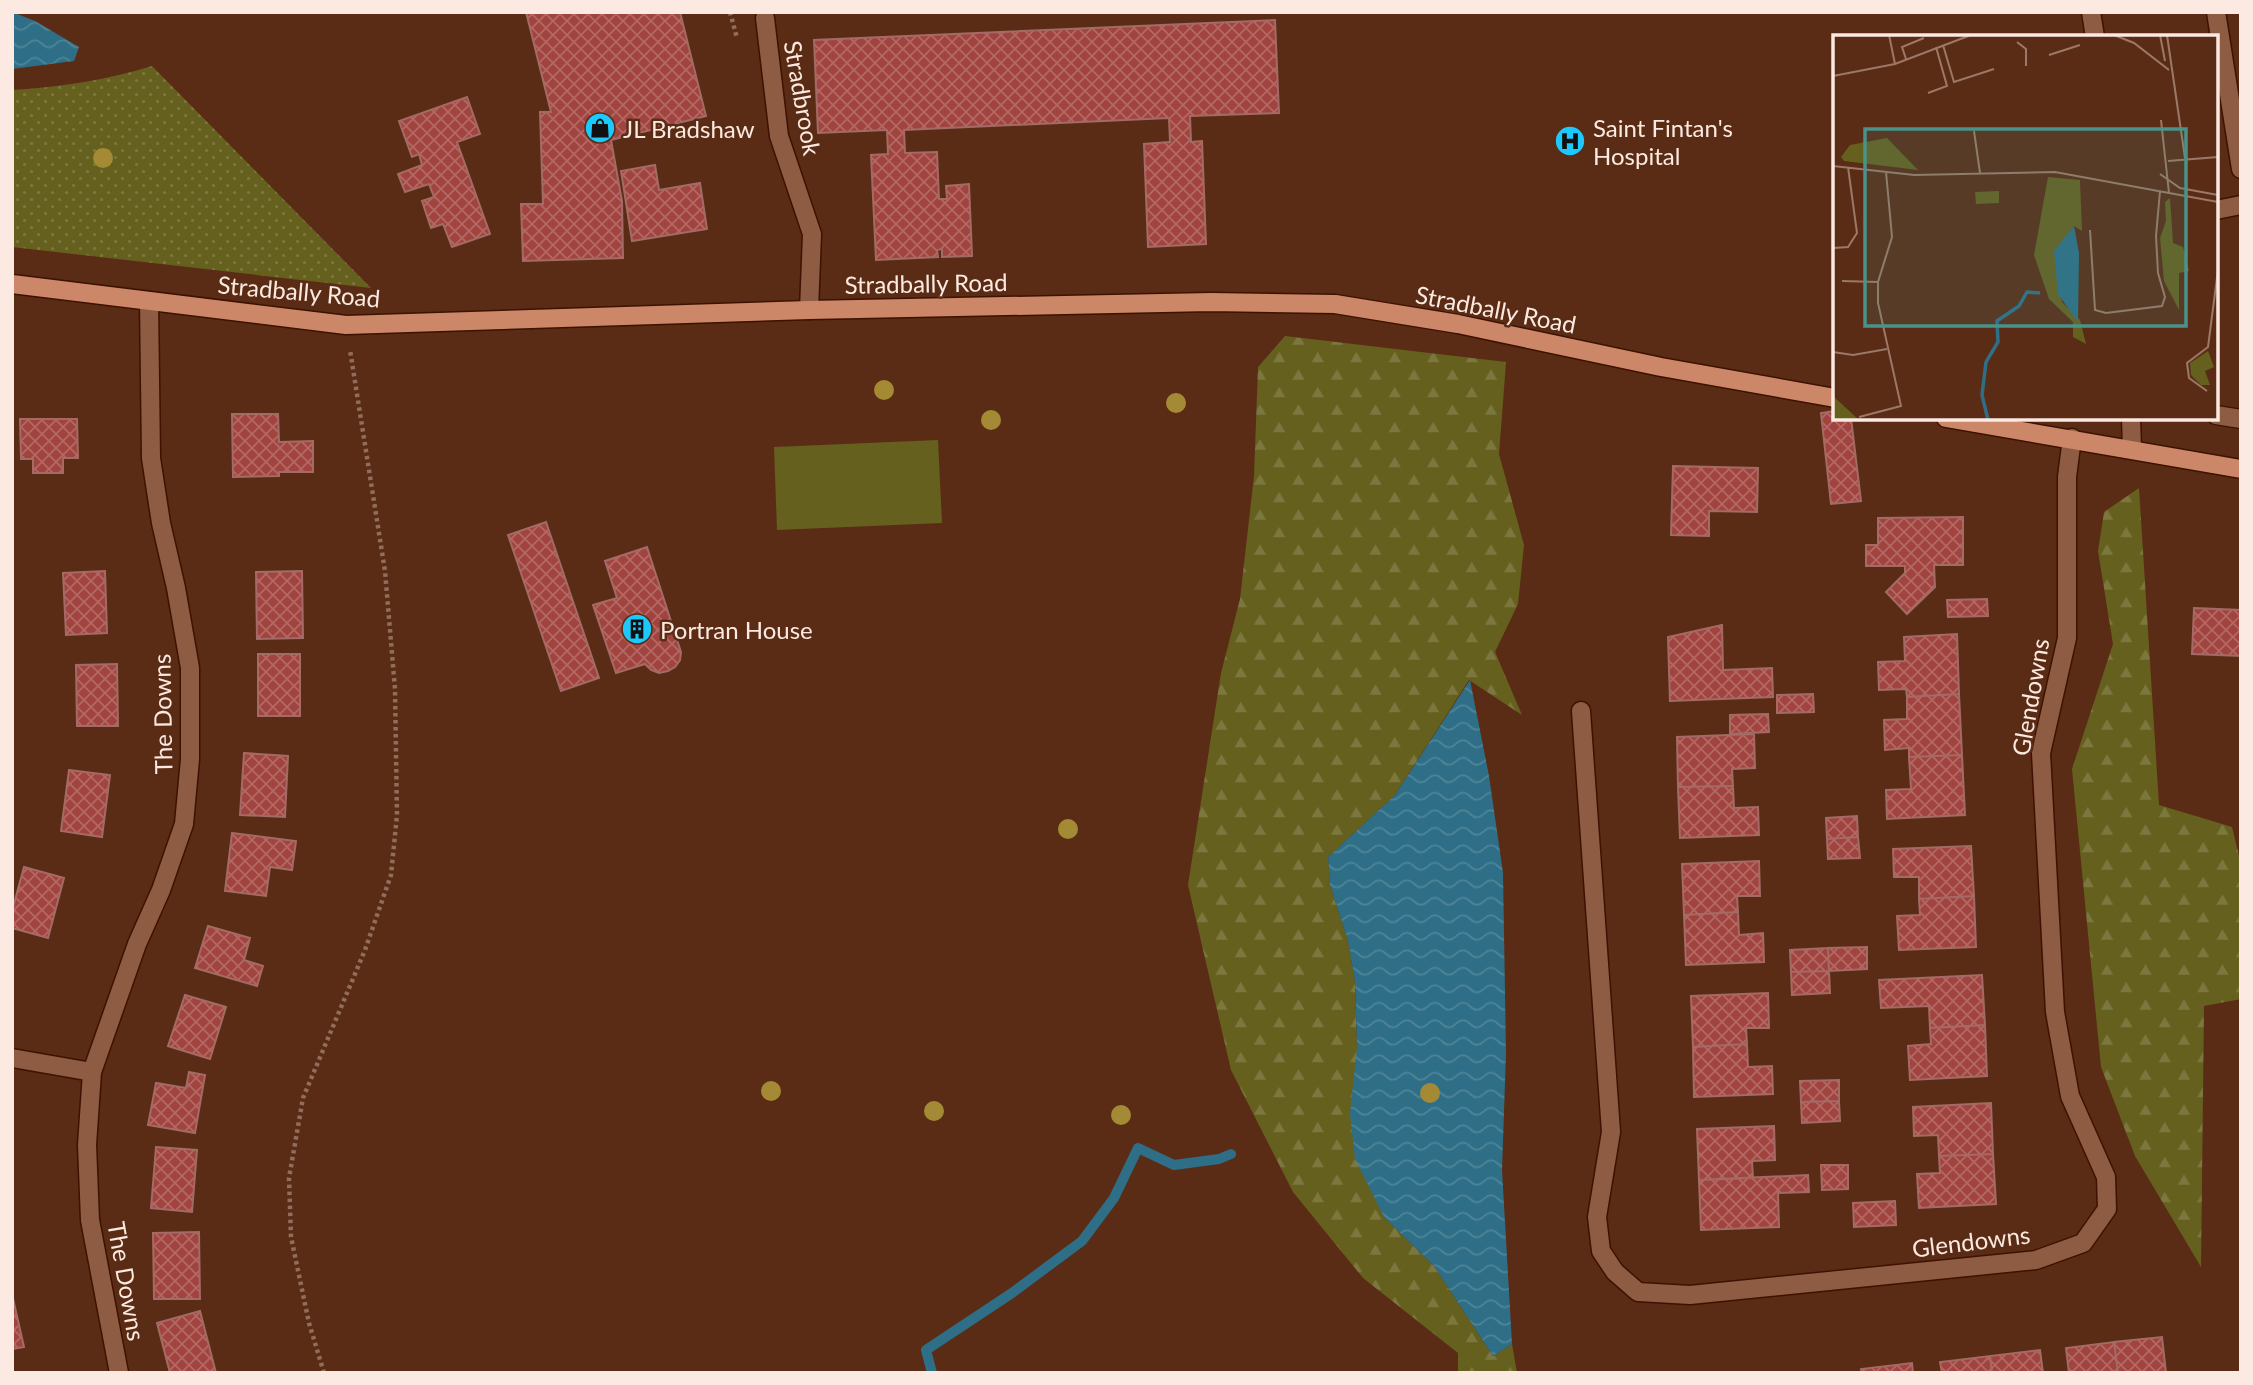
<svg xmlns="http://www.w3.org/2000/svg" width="2253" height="1385" font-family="Lato,sans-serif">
  <defs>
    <pattern id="grass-dots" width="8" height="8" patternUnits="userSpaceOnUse" patternTransform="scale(1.75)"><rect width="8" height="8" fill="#65601e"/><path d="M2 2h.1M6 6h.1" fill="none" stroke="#7c773e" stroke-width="1.8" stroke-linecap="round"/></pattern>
    <pattern id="forest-firs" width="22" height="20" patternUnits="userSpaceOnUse" patternTransform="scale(1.75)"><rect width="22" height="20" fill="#65601e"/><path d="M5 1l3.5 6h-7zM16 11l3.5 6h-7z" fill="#7c773e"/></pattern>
    <pattern id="water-waves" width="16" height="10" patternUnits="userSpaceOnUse" patternTransform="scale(1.75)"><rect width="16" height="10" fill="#2e6f87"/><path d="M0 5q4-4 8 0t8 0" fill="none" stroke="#4d8498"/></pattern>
    <pattern id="building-cross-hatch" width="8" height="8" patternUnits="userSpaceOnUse" patternTransform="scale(1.75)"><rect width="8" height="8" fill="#a1443f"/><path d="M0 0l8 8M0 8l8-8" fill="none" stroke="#b46864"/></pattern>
  </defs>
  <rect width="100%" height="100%" fill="#5a2c15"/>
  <path fill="url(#grass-dots)" d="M 152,66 L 371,288 L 12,247 L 12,90 C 61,87 106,80 152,66 Z"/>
  <path fill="url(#forest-firs)" d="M 1285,336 L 1506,362 L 1499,454 L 1524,545 L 1518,604 L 1495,652 L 1522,715 L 1469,680 L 1395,795 L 1328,857 L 1330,885 L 1348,941 L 1355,982 L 1357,1048 L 1384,1217 L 1434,1266 L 1493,1356 L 1512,1344 L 1517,1373 L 1458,1373 L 1458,1353 L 1363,1278 L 1293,1192 L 1231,1070 L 1188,885 L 1221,673 L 1240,599 L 1254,476 L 1258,367 Z
    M 2139,488 L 2159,805 L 2232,827 L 2241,864 L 2241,999 L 2204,1006 L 2201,1267 L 2135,1156 L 2101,1067 L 2072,769 L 2113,644 L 2098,551 L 2104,512 Z"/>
  <path fill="#65601e" d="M 938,440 L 942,523 L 777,530 L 774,447 Z"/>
  <path fill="url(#water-waves)" d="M 12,12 L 35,21 L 79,47 L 74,61 L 12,69 Z
    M 1470,680 L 1489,776 L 1503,873 L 1506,1053 L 1502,1170 L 1512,1344 L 1493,1356 L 1434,1266 L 1384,1217 L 1355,1159 L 1350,1114 L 1357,1048 L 1355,982 L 1348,941 L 1330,885 L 1328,857 L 1395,795 Z"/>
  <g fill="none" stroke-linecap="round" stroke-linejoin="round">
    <path stroke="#2e6f87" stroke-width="10" d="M 932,1373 L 926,1350 L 1012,1293 L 1082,1241 L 1114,1198 L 1138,1148 L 1174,1165 L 1219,1159 L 1231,1154"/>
  </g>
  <path fill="url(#building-cross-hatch)" stroke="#a46a65" stroke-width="2" d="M 526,12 L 680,12 L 706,116 L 611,140 L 622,201 L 623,258 L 523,261 L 521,204 L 543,204 L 540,112 L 551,112 Z
    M 1275,20 L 1279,113 L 1190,116 L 1191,142 L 1202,141 L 1206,244 L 1148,247 L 1144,144 L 1170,142 L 1169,118 L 904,130 L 905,153 L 937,152 L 939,199 L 947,199 L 946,186 L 969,184 L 972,256 L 942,257 L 942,249 L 937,250 L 938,257 L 876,260 L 871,155 L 888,154 L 887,130 L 818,133 L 814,40 Z
    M 467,97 L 480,134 L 457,142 L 490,234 L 452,247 L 443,224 L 431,228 L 422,201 L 434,197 L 429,184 L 405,192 L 398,174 L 422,165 L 419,154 L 412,157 L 399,121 Z
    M 655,165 L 659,190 L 700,183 L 707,229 L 632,241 L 621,171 Z
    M 1835,411 L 1835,418 L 1851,418 L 1861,501 L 1831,504 L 1821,413 Z
    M 232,414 L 278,414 L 279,442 L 313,441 L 313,472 L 279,472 L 279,476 L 233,477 Z
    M 20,419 L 77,419 L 78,458 L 63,458 L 63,473 L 33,473 L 33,459 L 21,459 Z
    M 1673,466 L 1758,468 L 1757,512 L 1709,511 L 1709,536 L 1671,535 Z
    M 1963,517 L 1963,565 L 1934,565 L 1935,587 L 1907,614 L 1886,592 L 1905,573 L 1905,566 L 1866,566 L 1866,545 L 1878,545 L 1878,518 Z
    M 546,522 L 599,678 L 561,691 L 508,535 Z
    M 647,547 L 681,652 L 680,660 L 675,667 L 668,671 L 659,673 L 651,670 L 645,664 L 616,673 L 593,605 L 617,598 L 605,561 Z
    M 105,571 L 107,633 L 66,635 L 63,573 Z
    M 302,571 L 303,638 L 257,639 L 256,572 Z
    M 1987,599 L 1988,616 L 1948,617 L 1947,600 Z
    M 2194,608 L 2241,610 L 2241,656 L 2192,654 Z
    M 1722,625 L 1723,670 L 1772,668 L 1773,697 L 1670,701 L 1668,637 Z
    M 1957,634 L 1959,694 L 1907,697 L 1906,689 L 1879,690 L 1878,662 L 1905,661 L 1904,637 Z
    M 258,654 L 300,654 L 300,716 L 258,716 Z
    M 117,664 L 118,726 L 77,726 L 76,665 Z
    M 1813,694 L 1814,712 L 1777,713 L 1777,695 Z
    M 1959,694 L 1962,755 L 1909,757 L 1909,748 L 1885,750 L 1884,720 L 1907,719 L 1907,697 Z
    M 1768,714 L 1769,732 L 1730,734 L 1730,715 Z
    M 1754,734 L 1755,768 L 1732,769 L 1733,786 L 1678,787 L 1677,737 Z
    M 244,753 L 288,756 L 285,817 L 240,815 Z
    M 1962,755 L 1965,815 L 1887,819 L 1886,790 L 1911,789 L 1909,757 Z
    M 69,770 L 110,775 L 102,837 L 61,831 Z
    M 1733,786 L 1734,808 L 1758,807 L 1759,835 L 1680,838 L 1678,787 Z
    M 1857,816 L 1858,837 L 1827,839 L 1826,818 Z
    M 232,833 L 296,841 L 292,870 L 270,867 L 266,896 L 225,891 Z
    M 1858,837 L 1860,858 L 1828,859 L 1827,839 Z
    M 1971,846 L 1974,896 L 1919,899 L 1919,877 L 1894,877 L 1893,849 Z
    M 1759,861 L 1760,896 L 1737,896 L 1738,912 L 1684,915 L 1682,864 Z
    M 24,867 L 64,878 L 48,938 L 12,928 L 12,911 Z
    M 1974,896 L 1976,947 L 1899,950 L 1897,916 L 1920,915 L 1919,899 Z
    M 1738,912 L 1739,935 L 1763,933 L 1764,962 L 1686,965 L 1684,915 Z
    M 208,926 L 250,938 L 244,960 L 263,966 L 257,986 L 195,968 Z
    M 1867,947 L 1867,969 L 1829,971 L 1828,948 Z
    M 1828,948 L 1829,971 L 1791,972 L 1790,950 Z
    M 1829,971 L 1830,993 L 1792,995 L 1791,972 Z
    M 1982,975 L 1985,1025 L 1930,1028 L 1929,1006 L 1881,1008 L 1879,980 Z
    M 1768,993 L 1769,1028 L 1746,1028 L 1747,1044 L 1693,1047 L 1691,996 Z
    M 185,995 L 226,1007 L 210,1059 L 168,1046 Z
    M 1985,1025 L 1987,1076 L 1910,1080 L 1908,1046 L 1931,1044 L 1930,1028 Z
    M 1747,1044 L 1748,1067 L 1772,1066 L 1773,1094 L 1694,1097 L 1693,1047 Z
    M 189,1072 L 205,1075 L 195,1133 L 148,1125 L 156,1083 L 186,1088 Z
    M 1839,1080 L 1839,1101 L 1801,1102 L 1800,1081 Z
    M 1839,1101 L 1840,1121 L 1802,1123 L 1801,1102 Z
    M 1991,1103 L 1993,1154 L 1939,1156 L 1938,1135 L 1914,1136 L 1913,1107 Z
    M 1774,1126 L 1775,1160 L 1752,1161 L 1753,1178 L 1699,1180 L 1697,1129 Z
    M 156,1147 L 197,1150 L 192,1212 L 151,1208 Z
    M 1993,1154 L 1996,1204 L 1919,1208 L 1917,1174 L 1940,1173 L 1939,1156 Z
    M 1821,1165 L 1848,1165 L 1848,1189 L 1822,1190 Z
    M 1808,1175 L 1809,1192 L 1778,1193 L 1779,1227 L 1701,1230 L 1699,1180 Z
    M 1895,1201 L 1896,1225 L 1854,1227 L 1853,1203 Z
    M 199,1232 L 200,1299 L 154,1299 L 153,1233 Z
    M 12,1294 L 24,1347 L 12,1349 Z
    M 200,1311 L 216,1373 L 170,1373 L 157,1323 Z
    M 2162,1337 L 2166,1373 L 2118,1373 L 2114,1342 Z
    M 2114,1342 L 2118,1373 L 2069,1373 L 2066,1348 Z
    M 2040,1350 L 2043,1373 L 1992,1373 L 1990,1356 Z
    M 1990,1356 L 1992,1373 L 1942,1373 L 1940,1362 Z
    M 1912,1363 L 1913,1373 L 1862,1373 L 1861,1369 Z"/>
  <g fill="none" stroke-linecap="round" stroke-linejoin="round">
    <g stroke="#3e1200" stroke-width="21">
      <path id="service" d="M 2091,12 L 2095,37
        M 2216,12 L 2241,169
        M 765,18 L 779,136 L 812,234 L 809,310
        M 2216,210 L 2241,205
        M 2216,415 L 2241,419
        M 2131,418 L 2132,449"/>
    </g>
    <g stroke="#3e1200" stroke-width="21">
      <path id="minor" d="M 1581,711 L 1611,1132 L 1597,1217 L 1601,1251 L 1615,1272 L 1638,1292 L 1690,1295 L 2036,1260 L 2083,1243 L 2107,1209 L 2106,1177 L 2070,1096 L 2055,1012 L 2041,753 L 2067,638 L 2067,477 L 2072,438
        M 12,1058 L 92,1072
        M 119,1373 L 90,1220 L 87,1145 L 92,1072 L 137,944 L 161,890 L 184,824 L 190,759 L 190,668 L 176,588 L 161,523 L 151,458 L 149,301"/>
    </g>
    <g stroke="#3e1200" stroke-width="21">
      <path id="primary" d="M 12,284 L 346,325 L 809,310 L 1211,302 L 1335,304 L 1458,324 L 1661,367 L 1835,398
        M 1946,418 L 2241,469"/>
    </g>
    <path stroke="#926d5b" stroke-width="4.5" stroke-dasharray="3.5 3.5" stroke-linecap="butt" d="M 730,12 L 737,38
      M 324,1373 L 309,1323 L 291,1237 L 289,1178 L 303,1098 L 365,950 L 391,875 L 397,815 L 395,689 L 385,571 L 350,350"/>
    <use href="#service" stroke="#8e5b43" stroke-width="18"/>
    <use href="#minor" stroke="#8e5b43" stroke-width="18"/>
    <use href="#primary" stroke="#cc8768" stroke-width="18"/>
  </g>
  <g fill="#a48a34">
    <circle cx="103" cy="158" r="10"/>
    <circle cx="884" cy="390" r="10"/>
    <circle cx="1176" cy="403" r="10"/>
    <circle cx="991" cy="420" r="10"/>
    <circle cx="1068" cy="829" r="10"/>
    <circle cx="771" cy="1091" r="10"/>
    <circle cx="1430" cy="1093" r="10"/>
    <circle cx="934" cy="1111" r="10"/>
    <circle cx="1121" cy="1115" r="10"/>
  </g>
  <defs>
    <g id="shop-disc" transform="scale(1.575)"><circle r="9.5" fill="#1dc9fc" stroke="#5a2c15"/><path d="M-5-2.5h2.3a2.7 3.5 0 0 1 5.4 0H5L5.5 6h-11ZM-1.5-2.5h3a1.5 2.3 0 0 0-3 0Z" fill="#111"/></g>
    <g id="hospital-disc" transform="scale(1.575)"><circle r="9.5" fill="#1dc9fc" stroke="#5a2c15"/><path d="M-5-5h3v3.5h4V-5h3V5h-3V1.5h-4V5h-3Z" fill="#111"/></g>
    <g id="building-disc" transform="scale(1.575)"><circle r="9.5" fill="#1dc9fc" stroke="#5a2c15"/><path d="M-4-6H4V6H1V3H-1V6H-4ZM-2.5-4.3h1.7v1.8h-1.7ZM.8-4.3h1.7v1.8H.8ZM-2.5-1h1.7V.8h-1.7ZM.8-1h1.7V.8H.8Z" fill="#111"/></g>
  </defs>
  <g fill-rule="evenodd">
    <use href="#shop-disc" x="600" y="128"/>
    <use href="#hospital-disc" x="1570" y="141"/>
    <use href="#building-disc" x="637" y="629"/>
  </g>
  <g text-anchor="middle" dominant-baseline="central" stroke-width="5" stroke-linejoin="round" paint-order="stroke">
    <g font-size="24" fill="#fce9e1" stroke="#5a2c15">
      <text transform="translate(803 98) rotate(80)">Stradbrook</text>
      <text transform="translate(926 283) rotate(-1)">Stradbally Road</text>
      <text transform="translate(299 291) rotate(5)">Stradbally Road</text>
      <text transform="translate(1496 309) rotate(11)">Stradbally Road</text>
      <text transform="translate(2030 697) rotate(-80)">Glendowns</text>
      <text transform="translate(162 714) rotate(-91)">The Downs</text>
      <text transform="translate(1971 1241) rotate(-7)">Glendowns</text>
      <text transform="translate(127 1281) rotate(80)">The Downs</text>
    </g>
    <g font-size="24" fill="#fce9e1" stroke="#5a2c15" text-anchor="start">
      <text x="1593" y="127">Saint Fintan's<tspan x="1593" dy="28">Hospital</tspan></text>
      <text x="623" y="128">JL Bradshaw</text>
      <text x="660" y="629">Portran House</text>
    </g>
  </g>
  <g transform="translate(1833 35)">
    <rect width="385" height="385" fill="#5a2c15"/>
    <path d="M 54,103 L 85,135 L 11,126 L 8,122 L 17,110 ZM 375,316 L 381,332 L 372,336 L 377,350 L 368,350 L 358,340 L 357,328 ZM 0,361 L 25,384 L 25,385 L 0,385 Z" fill="#65601e"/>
    <path d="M 215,142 L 247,145 L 249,196 L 241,191 L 222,220 L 229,267 L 247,285 L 253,309 L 240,302 L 240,287 L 216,264 L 201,220 ZM 337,163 L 340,208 L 350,212 L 356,236 L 346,238 L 346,275 L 331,246 L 327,203 L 333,186 L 332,167 Z" fill="#65601e"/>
    <path d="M 166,156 L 166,168 L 143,169 L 142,157 Z" fill="#65601e"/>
    <path d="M 241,191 L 246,218 L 245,287 L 225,259 L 221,216 Z" fill="#2e6f87"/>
    <path fill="none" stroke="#2e6f87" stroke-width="3.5" d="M 155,385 L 149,360 L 153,327 L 165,307 L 164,286 L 186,271 L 194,257 L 207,258"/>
    <path fill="none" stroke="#9b7867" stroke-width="2" d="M 56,0 L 62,29M 281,0 L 301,8 L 336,35M 327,0 L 332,26M 334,0 L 352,123M 184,7 L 193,14 L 193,31M 110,10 L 121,47 L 161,34M 216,20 L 247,10M 73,24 L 69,12 L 91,3M 0,41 L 62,29 L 138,0M 95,58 L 114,51 L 103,12M 328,85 L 336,158M 141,96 L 147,138M 335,126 L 385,122M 0,131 L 81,140 L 222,137 L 385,167M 327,139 L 347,153 L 385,160M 257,195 L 262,275 L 273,278 L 329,271 L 332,262 L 325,238 L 323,201 L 327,156M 0,213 L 15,212 L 24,198 L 15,132M 9,246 L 45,247M 0,317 L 20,320 L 54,314M 374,356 L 356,343 L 354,328 L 375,312 L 385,235M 26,382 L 68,371 L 45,268 L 45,247 L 59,202 L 53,137"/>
    <path fill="#4a938b" fill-opacity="0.15" stroke="#4a938b" stroke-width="3.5" d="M 32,94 L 353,94 L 353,291 L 32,291 Z"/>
    <rect width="385" height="385" fill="none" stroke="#fce9e1" stroke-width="3.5"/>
  </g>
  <rect width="2253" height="1385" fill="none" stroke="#fce9e1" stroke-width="28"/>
</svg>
